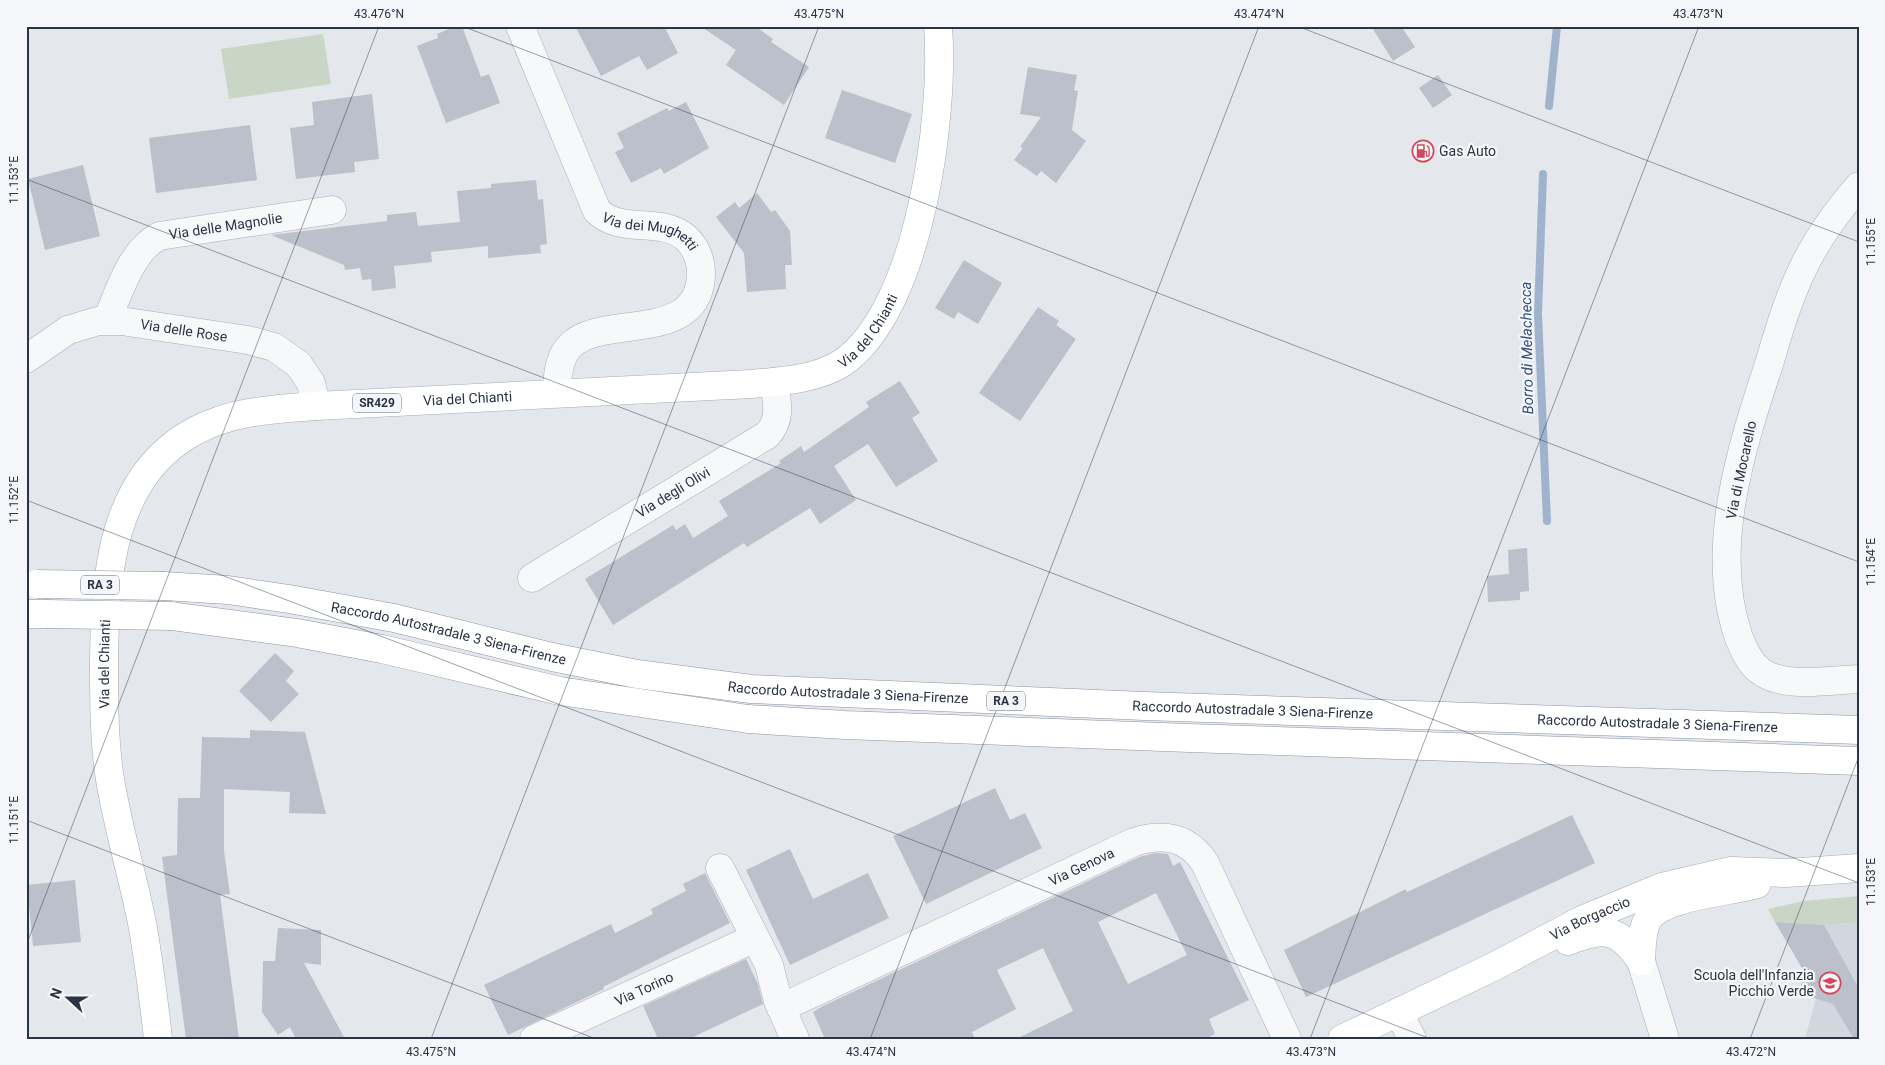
<svg xmlns="http://www.w3.org/2000/svg" width="1885" height="1065" font-family="Roboto,sans-serif">
  <rect width="100%" height="100%" fill="#e4e7ec"/>
  <path fill="#d2d6de" d="M 1775,922 L 1824,925 L 1859,922 L 1859,1039 L 1805,1039 L 1816,998 L 1799,993 L 1805,973 Z"/>
  <path fill="#c9d6c5" d="M 323,34 L 331,84 L 229,99 L 221,49 Z
    M 1859,896 L 1859,922 L 1824,925 L 1775,922 L 1768,909 L 1804,901 Z"/>
  <g fill="none" stroke-linecap="round" stroke-linejoin="round">
    <path stroke="#9fb4cc" stroke-width="8" d="M 1549,106 L 1557,26
      M 1543,174 L 1538,314 L 1547,521"/>
  </g>
  <path fill="#bbc0ca" fill-rule="evenodd" d="M 456,26 L 462,26 L 481,77 L 489,74 L 500,103 L 446,123 L 417,46 L 438,38 L 437,34 Z
    M 575,26 L 664,26 L 678,53 L 647,70 L 639,56 L 601,76 Z
    M 700,26 L 755,26 L 773,39 L 771,42 L 809,67 L 784,105 L 726,65 L 736,50 Z
    M 1371,26 L 1401,26 L 1415,47 L 1393,61 Z
    M 1028,67 L 1077,75 L 1074,90 L 1078,91 L 1072,130 L 1086,141 L 1056,183 L 1041,171 L 1037,176 L 1014,160 L 1023,148 L 1020,147 L 1041,117 L 1020,114 Z
    M 1438,75 L 1452,95 L 1433,108 L 1419,88 Z
    M 842,90 L 912,114 L 895,163 L 825,138 Z
    M 372,94 L 379,159 L 354,162 L 355,172 L 296,179 L 290,128 L 314,125 L 312,102 Z
    M 686,102 L 709,148 L 664,174 L 661,168 L 631,183 L 615,152 L 624,148 L 617,133 L 667,108 L 669,111 Z
    M 250,125 L 257,180 L 156,193 L 149,138 Z
    M 83,165 L 100,236 L 45,250 L 28,179 Z
    M 536,180 L 538,200 L 543,199 L 547,244 L 540,245 L 541,253 L 488,258 L 488,246 L 431,252 L 432,262 L 394,266 L 396,288 L 372,291 L 371,279 L 362,280 L 360,268 L 345,270 L 344,265 L 271,235 L 387,221 L 387,215 L 416,212 L 418,226 L 460,222 L 457,191 L 491,188 L 491,184 Z
    M 757,193 L 771,212 L 775,210 L 790,231 L 792,265 L 785,265 L 786,289 L 747,292 L 744,253 L 716,217 L 735,202 L 739,208 Z
    M 964,260 L 1002,283 L 978,324 L 958,312 L 954,319 L 935,308 Z
    M 1038,307 L 1059,321 L 1056,325 L 1076,339 L 1020,421 L 979,393 Z
    M 900,381 L 920,413 L 912,418 L 938,461 L 896,487 L 868,444 L 834,466 L 856,500 L 820,524 L 810,508 L 747,547 L 744,543 L 613,625 L 585,579 L 673,525 L 676,530 L 685,524 L 693,538 L 728,516 L 719,501 L 781,463 L 779,461 L 801,446 L 804,452 L 869,407 L 866,402 Z
    M 1527,548 L 1529,591 L 1520,592 L 1520,600 L 1488,602 L 1487,576 L 1509,574 L 1508,550 Z
    M 275,653 L 294,671 L 286,681 L 299,694 L 271,722 L 239,691 Z
    M 250,730 L 305,732 L 326,814 L 289,813 L 290,792 L 224,789 L 224,851 L 230,894 L 220,895 L 239,1039 L 186,1039 L 162,857 L 177,855 L 178,798 L 200,798 L 202,737 L 250,738 Z
    M 995,788 L 1010,820 L 1025,813 L 1042,848 L 926,904 L 893,836 Z
    M 1572,815 L 1595,863 L 1306,997 L 1284,950 L 1406,889 L 1407,892 Z
    M 790,849 L 813,899 L 868,873 L 889,918 L 790,965 L 746,870 Z
    M 1156,853 L 1168,854 L 1173,866 L 1180,862 L 1249,1000 L 1209,1019 L 1215,1034 L 1205,1039 L 1016,1039 L 1073,1011 L 1043,948 L 997,970 L 1016,1009 L 972,1032 L 975,1039 L 825,1039 L 813,1012 L 823,1006 L 1139,857 ZM 1156,893 L 1187,955 L 1128,984 L 1098,922 Z
    M 705,873 L 730,923 L 603,987 L 604,989 L 508,1035 L 484,985 L 611,924 L 615,933 L 653,914 L 651,909 L 686,891 L 683,884 Z
    M 75,880 L 81,942 L 33,946 L 27,885 Z
    M 1775,922 L 1824,925 L 1859,989 L 1859,1039 L 1854,1039 L 1833,1004 L 1799,993 L 1805,973 Z
    M 278,928 L 321,930 L 321,965 L 304,963 L 345,1039 L 296,1039 L 290,1027 L 278,1035 L 262,1012 L 263,961 L 275,961 Z
    M 746,959 L 758,984 L 763,1004 L 689,1039 L 658,1039 L 643,1006 Z"/>
  <g fill="none" stroke-linecap="round" stroke-linejoin="round">
    <g stroke="#a9aeb7" stroke-width="29">
      <g id="minor">
        <path id="s1" d="M 520,26 L 597,211 C 622,235 661,216 686,238 C 696,247 702,262 701,276 C 697,345 602,313 570,346 C 558,358 558,377 556,393"/>
        <path d="M 1859,186 C 1838,210 1819,236 1805,264 C 1789,296 1779,330 1769,364 C 1741,449 1708,550 1739,638 C 1744,650 1749,662 1759,670 C 1781,689 1831,680 1859,679"/>
        <path id="s2" d="M 107,320 C 119,292 131,251 159,236 L 332,210"/>
        <path id="s3" d="M 26,359 L 68,330 L 98,321 L 121,321 L 248,340 L 274,347 L 298,364 L 311,383 L 316,406"/>
        <path id="s4" d="M 532,578 L 767,435 C 782,420 777,401 774,382"/>
        <path d="M 720,868 L 769,965 L 778,1001 L 795,1039"/>
        <path d="M 1641,961 L 1665,1039"/>
        <path id="s5" d="M 781,1008 L 1134,842 C 1163,833 1187,836 1205,863 L 1287,1039"/>
        <path d="M 1399,1012 L 1412,1039"/>
        <path id="s6" d="M 534,1039 L 755,938"/>
      </g>
    </g>
    <g stroke="#a3abb8" stroke-width="29">
      <g id="major">
        <path d="M 1568,941 C 1604,927 1618,927 1641,961"/>
        <path d="M 1641,961 C 1642,947 1641,931 1648,919 C 1663,896 1730,892 1757,884"/>
        <path id="s7" d="M 158,1039 C 154,1002 149,964 143,928 C 133,876 117,826 109,773 C 104,736 104,699 104,662 C 105,578 110,478 193,432 C 231,411 274,409 316,406 L 751,384 C 781,381 815,380 842,363 C 920,310 945,114 938,26"/>
        <path id="s8" d="M 1342,1039 L 1493,967 L 1582,920 L 1662,887 L 1731,871 L 1786,873 L 1859,868"/>
      </g>
    </g>
    <g stroke="#8b94a3" stroke-width="29">
      <g id="highway">
        <path id="s9" d="M 164,586 L 228,590 L 289,599 L 394,618 L 552,657 L 637,674 L 751,689 L 1144,706 L 1859,730"/>
        <path d="M 26,614 L 46,614"/>
        <path d="M 171,616 L 297,633 L 382,649 L 560,691 L 748,719 L 845,725 L 1189,738 L 1859,761"/>
      </g>
    </g>
    <use href="#minor" stroke="#f7f8fa" stroke-width="28"/>
    <use href="#major" stroke="#fff" stroke-width="28"/>
    <use href="#highway" stroke="#fff" stroke-width="28"/>
    <g stroke="#8b94a3" stroke-width="29" stroke-linecap="butt">
      <path id="highway-bridge" d="M 37,584 L 164,586
        M 46,614 L 171,616"/>
    </g>
    <use href="#highway-bridge" stroke="#fff" stroke-width="28"/>
  </g>
  <path fill="none" stroke="#2b3445" stroke-width="1" stroke-opacity="0.45" d="M 462,26 L 1859,562M 1297,26 L 1859,242M 26,179 L 1859,883M 26,500 L 1431,1039M 26,820 L 596,1039M 26,946 L 379,26M 431,1039 L 819,26M 870,1039 L 1259,26M 1310,1039 L 1699,26M 1750,1039 L 1859,756"/>
  <defs>
    <g id="fuel-ring" transform="scale(1.125)"><circle r="9.5" fill="#f4f6f9" stroke="#d1495b" stroke-width="1.5"/><path d="M-5.5-6h7V0h2V4h1.3V-2.5L3-4.5l.8-.8L6-3V5H2.5V1h-1V6h-7ZM-4.2-4.7v3.2H.2V-4.7Z" fill="#d1495b"/></g>
    <g id="school-ring" transform="scale(1.125)"><circle r="9.5" fill="#f4f6f9" stroke="#d1495b" stroke-width="1.5"/><path d="M0-5L7-2L0 1L-7-2ZM-4 1L0 2.5L4 1V4Q0 6-4 4Z" fill="#d1495b"/></g>
  </defs>
  <g fill-rule="evenodd">
    <use href="#fuel-ring" x="1423" y="151"/>
    <use href="#school-ring" x="1830" y="983"/>
  </g>
  <g text-anchor="middle" dominant-baseline="central" stroke-width="4.5" stroke-linejoin="round" paint-order="stroke">
    <g fill="#f4f6f9" stroke="#676e7b" stroke-width="1">
      <rect x="353" y="393.5" width="48" height="19" rx="4"/>
      <rect x="81" y="575.5" width="38" height="19" rx="4"/>
      <rect x="987" y="691.5" width="38" height="19" rx="4"/>
    </g>
    <g font-size="12" font-weight="bold" fill="#2b3445">
      <text x="377" y="403">SR429</text>
      <text x="100" y="585">RA 3</text>
      <text x="1006" y="701">RA 3</text>
    </g>
    <g font-size="14" fill="#2b3445" stroke="#f4f6f9" text-anchor="start">
      <text x="1439" y="151">Gas Auto</text>
      <text x="1814" y="975" text-anchor="end">Scuola dell'Infanzia<tspan x="1814" dy="16">Picchio Verde</tspan></text>
    </g>
    <g font-size="14" fill="#2b3445" stroke="#f4f6f9">
      <text stroke="none"><textPath href="#s2" startOffset="168">Via delle Magnolie</textPath></text>
      <text stroke="none"><textPath href="#s1" startOffset="259">Via dei Mughetti</textPath></text>
      <text stroke="none"><textPath href="#s7" startOffset="1340">Via del Chianti</textPath></text>
      <text stroke="none"><textPath href="#s3" startOffset="169">Via delle Rose</textPath></text>
      <text stroke="none"><textPath href="#s7" startOffset="920">Via del Chianti</textPath></text>
      <text transform="translate(1741 470) rotate(-78)">Via di Mocarello</text>
      <text stroke="none"><textPath href="#s4" startOffset="165">Via degli Olivi</textPath></text>
      <text stroke="none"><textPath href="#s9" startOffset="289">Raccordo Autostradale 3 Siena-Firenze</textPath></text>
      <text stroke="none"><textPath href="#s7" startOffset="380">Via del Chianti</textPath></text>
      <text stroke="none"><textPath href="#s9" startOffset="694">Raccordo Autostradale 3 Siena-Firenze</textPath></text>
      <text stroke="none"><textPath href="#s9" startOffset="1099">Raccordo Autostradale 3 Siena-Firenze</textPath></text>
      <text stroke="none"><textPath href="#s9" startOffset="1504">Raccordo Autostradale 3 Siena-Firenze</textPath></text>
      <text stroke="none"><textPath href="#s5" startOffset="332">Via Genova</textPath></text>
      <text stroke="none"><textPath href="#s8" startOffset="276">Via Borgaccio</textPath></text>
      <text stroke="none"><textPath href="#s6" startOffset="121">Via Torino</textPath></text>
    </g>
    <g font-size="15" font-style="italic" fill="#34527a" stroke="#f4f6f9">
      <text transform="translate(1527 348) rotate(-91)">Borro di Melachecca</text>
    </g>
  </g>
  <rect width="1885" height="1065" fill="none" stroke="#f4f6f9" stroke-width="55"/>
  <g transform="translate(68 998) rotate(291)" stroke="#f4f6f9" stroke-width="4" paint-order="stroke">
  <path d="M0-4L9 19L0 12L-9 19Z" fill="#2b3445"/>
  <text y="-8" font-size="14" font-weight="bold" text-anchor="middle" fill="#2b3445">N</text>
  </g>
  <rect x="28" y="28" width="1830" height="1010" fill="none" stroke="#2b3445" stroke-width="2"/>
  <g font-size="12" text-anchor="middle" fill="#2b3445">
    <text x="379" y="18">43.476°N</text>
    <text x="819" y="18">43.475°N</text>
    <text x="1259" y="18">43.474°N</text>
    <text x="1698" y="18">43.473°N</text>
    <text transform="translate(14 180) rotate(-90)" y="4">11.153°E</text>
    <text transform="translate(1871 242) rotate(-90)" y="4">11.155°E</text>
    <text transform="translate(14 500) rotate(-90)" y="4">11.152°E</text>
    <text transform="translate(1871 562) rotate(-90)" y="4">11.154°E</text>
    <text transform="translate(14 820) rotate(-90)" y="4">11.151°E</text>
    <text transform="translate(1871 882) rotate(-90)" y="4">11.153°E</text>
    <text x="431" y="1056">43.475°N</text>
    <text x="871" y="1056">43.474°N</text>
    <text x="1311" y="1056">43.473°N</text>
    <text x="1751" y="1056">43.472°N</text>
  </g>
</svg>
